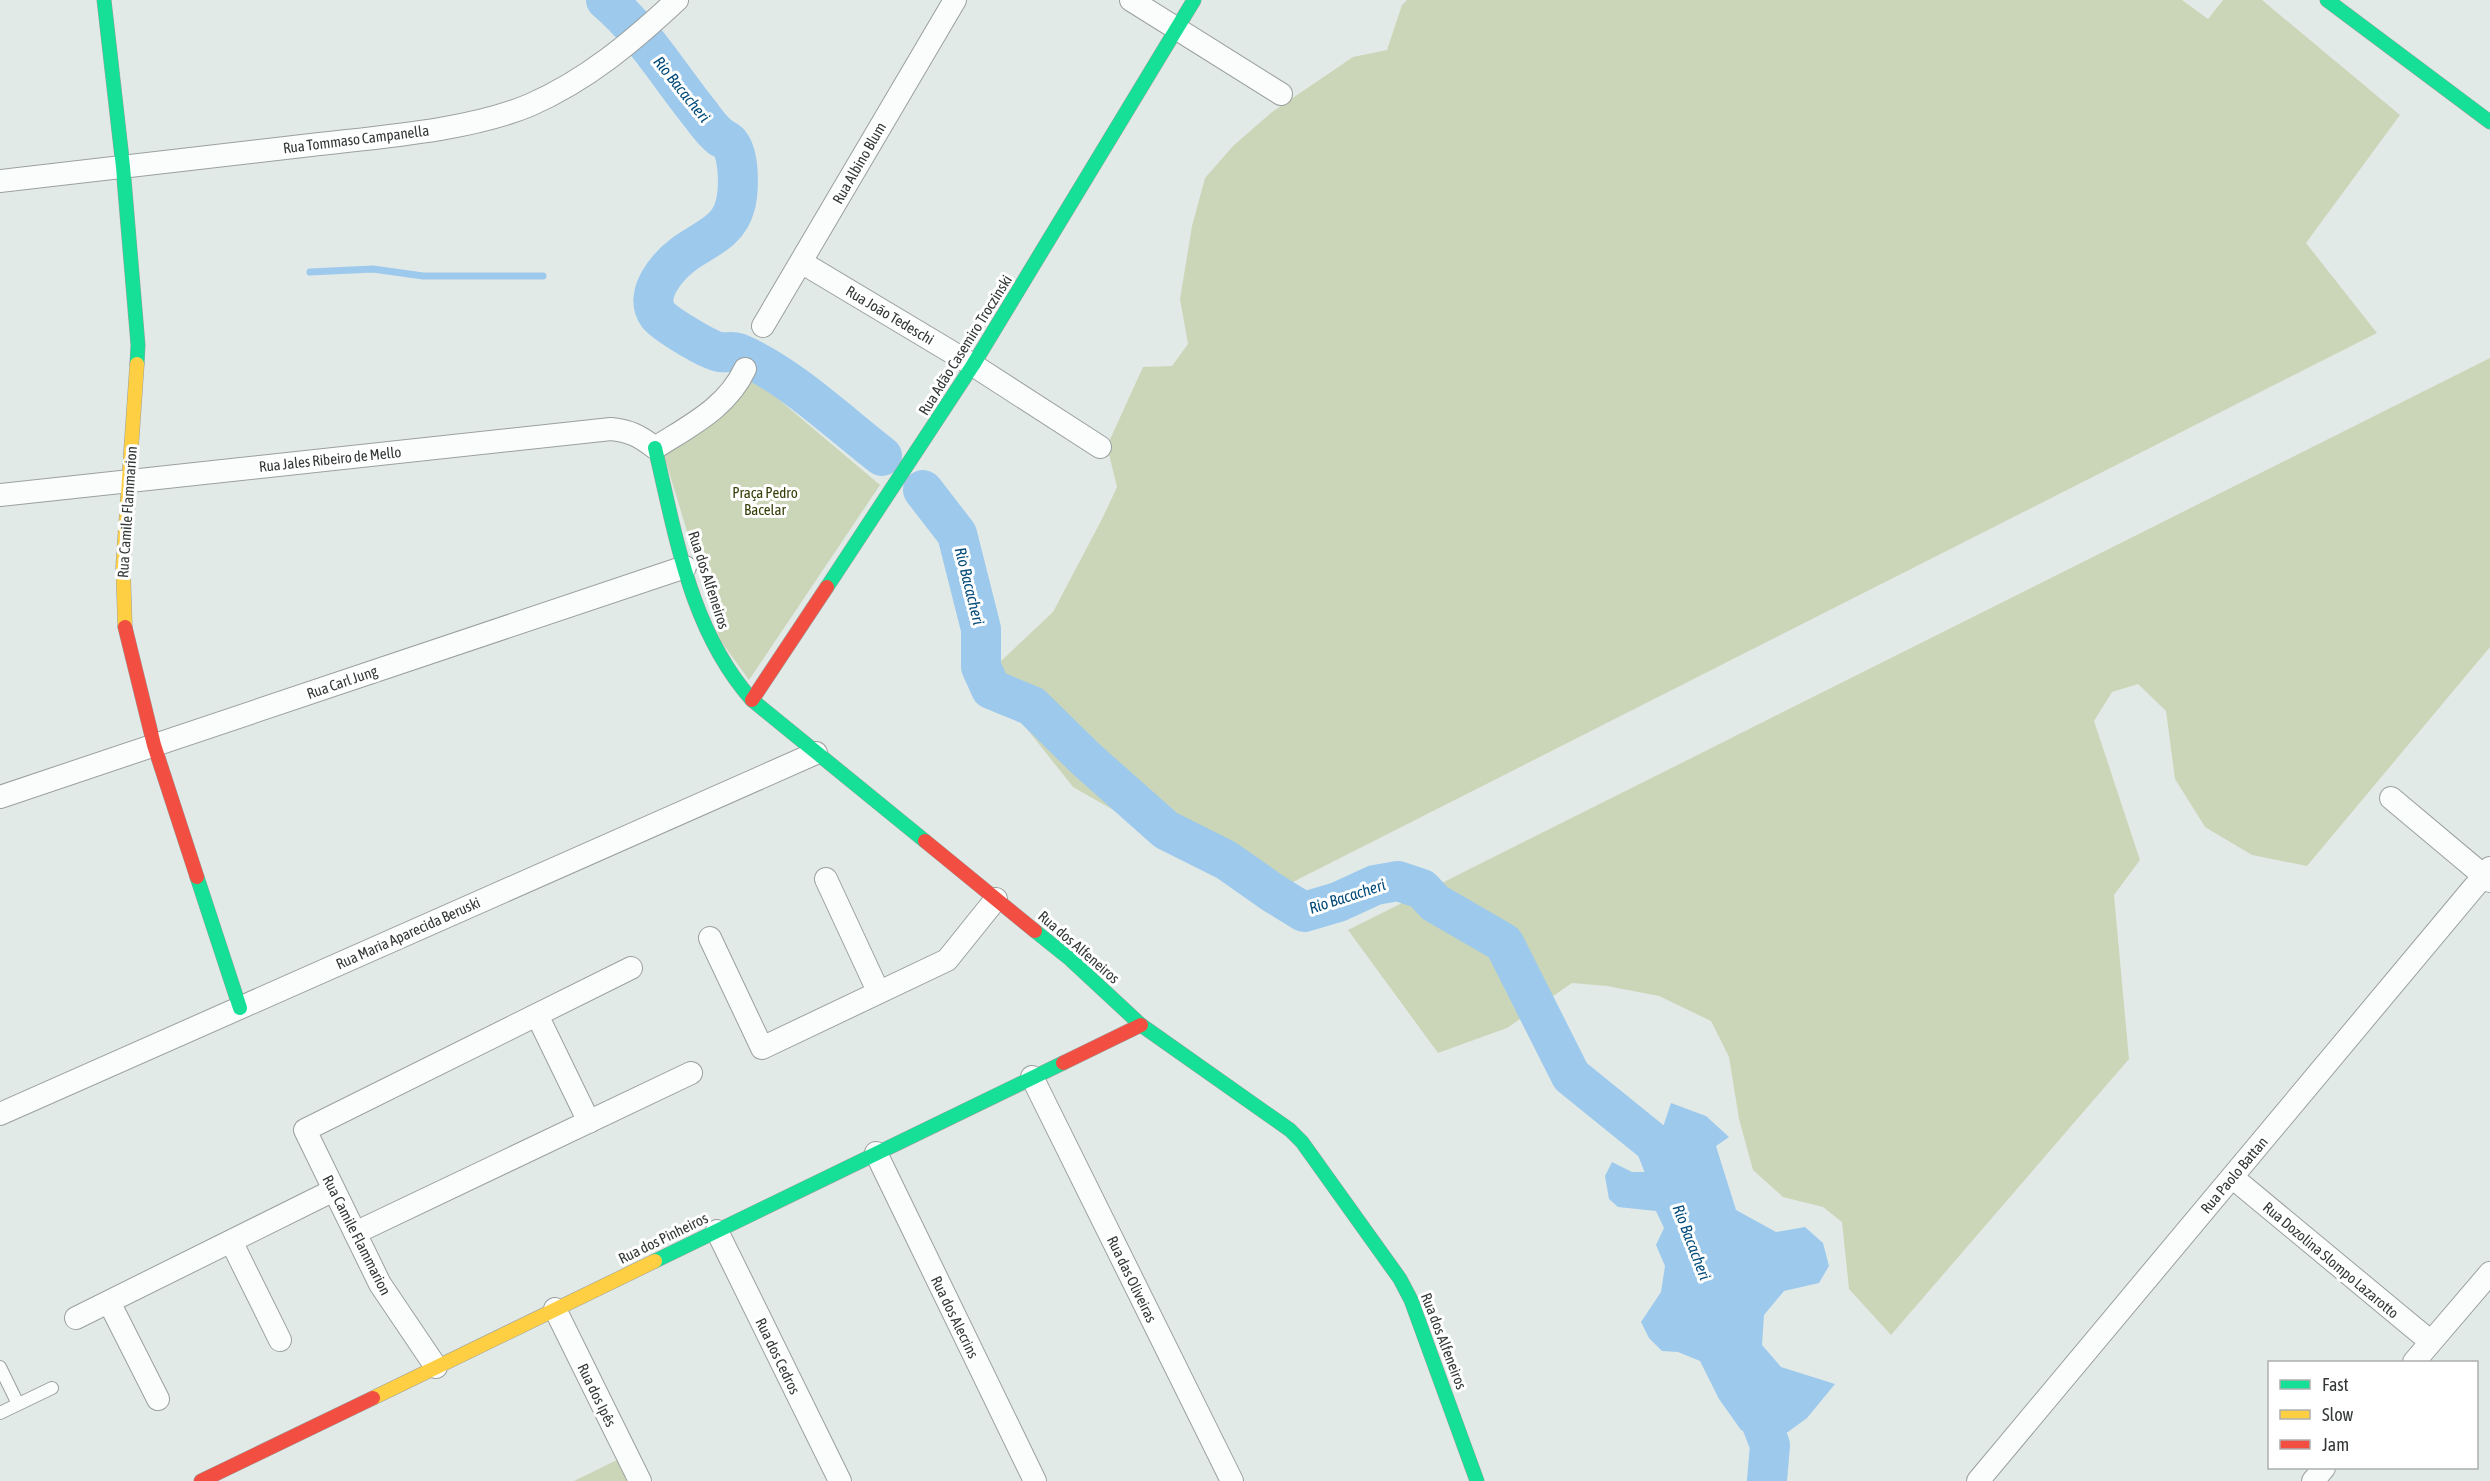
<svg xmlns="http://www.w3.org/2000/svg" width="2490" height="1481" font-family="'Asap Condensed',sans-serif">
  <rect width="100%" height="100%" fill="#e2eae8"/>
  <path fill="#cbd6b8" d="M 1407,0 L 2182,0 L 2208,19 L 2223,0 L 2262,0 L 2400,115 L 2306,243 L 2377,333 L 1281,888 L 1207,863 L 1073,787 L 985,676 L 1053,612 L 1102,519 L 1117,487 L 1107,446 L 1143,367 L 1172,366 L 1188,344 L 1180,299 L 1192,226 L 1205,178 L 1233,146 L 1272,112 L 1353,57 L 1387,50 L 1402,5 Z
    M 2490,358 L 2490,647 L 2307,866 L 2252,855 L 2205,827 L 2175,779 L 2166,711 L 2138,684 L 2112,692 L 2094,721 L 2140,860 L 2114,895 L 2129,1059 L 1891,1335 L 1849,1289 L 1842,1222 L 1823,1207 L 1783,1197 L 1753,1170 L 1739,1119 L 1729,1057 L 1711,1021 L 1659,996 L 1607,986 L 1572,983 L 1507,1028 L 1438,1053 L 1348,930 Z
    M 751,376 L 880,485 L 749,680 L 720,640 L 662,449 Z
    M 617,1460 L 627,1481 L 574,1481 Z"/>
  <path fill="#9dc9ec" d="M 1671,1103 L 1706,1116 L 1729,1137 L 1716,1146 L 1736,1210 L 1776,1232 L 1805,1227 L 1823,1243 L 1829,1266 L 1819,1283 L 1784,1291 L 1764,1315 L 1762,1345 L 1781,1367 L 1835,1384 L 1807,1418 L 1770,1445 L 1741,1430 L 1719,1399 L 1700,1361 L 1678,1352 L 1662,1351 L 1649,1338 L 1641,1322 L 1661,1292 L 1665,1266 L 1656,1245 L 1664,1228 L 1656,1211 L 1618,1207 L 1609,1199 L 1605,1176 L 1612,1162 L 1632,1172 L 1648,1172 Z"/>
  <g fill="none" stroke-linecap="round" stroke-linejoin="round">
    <path stroke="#9dc9ec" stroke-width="7" d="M 310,272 L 373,269 L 423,276 L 543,276
      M 643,287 L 655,288"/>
    <path stroke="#9dc9ec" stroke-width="40" d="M 606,0 C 644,32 670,77 701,115 C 706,122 712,130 719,136 C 722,139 728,140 730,144 C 740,156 739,192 735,206 C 728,233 704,239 684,254 C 668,266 643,294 658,315 C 665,324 708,350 720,352 C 726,353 732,351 738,353 C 788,374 838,422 882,456
      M 923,490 L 957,534 L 981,629 L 981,667 L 991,689 L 1032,706 L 1086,759 L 1166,830 L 1226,860 L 1273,893 L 1304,912 L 1338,902 L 1375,885 L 1398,881 L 1422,889 L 1435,903 L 1504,943 L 1571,1076 L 1655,1144 L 1675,1195
      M 1750,1394 L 1770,1445 L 1767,1481"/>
    <g stroke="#9aa09f" stroke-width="14">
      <path id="lane" d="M 0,1367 L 18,1404
        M 0,1413 L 52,1388"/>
    </g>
    <g stroke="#9aa09f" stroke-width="24">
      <path id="street" d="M 1131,0 L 1281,94
        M 0,181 C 104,169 208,157 311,145 C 379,137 468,131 530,105 C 587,80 632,42 677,0
        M 801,262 L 973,365 L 1100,447
        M 763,326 L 955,0
        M 0,495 L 611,429 C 630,431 640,436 655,448 C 689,426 727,408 745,369
        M 0,797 L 685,567
        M 2391,798 L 2490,881
        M 826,879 L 878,991
        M 710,938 L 762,1048 L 947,960 L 996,899
        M 537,1015 L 589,1122
        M 1032,1077 L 1232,1481
        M 0,1114 L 816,753
        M 876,1153 L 1035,1481
        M 2232,1177 L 2431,1342
        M 717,1231 L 840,1481
        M 355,1233 L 691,1073
        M 231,1241 L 280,1340
        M 109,1302 L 158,1399
        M 555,1309 L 640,1481
        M 76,1318 L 334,1190
        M 2414,1362 L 2490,1273
        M 436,1367 L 380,1284 L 305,1130 L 631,968
        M 1978,1481 L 2490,868
        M 2313,1481 L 2324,1468"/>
    </g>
    <g stroke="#9aa09f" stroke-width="15">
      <path id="fast" d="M 104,0 L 123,167 L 138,345 L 137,364
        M 2327,0 L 2490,122
        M 655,448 C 676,536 690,630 752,700 L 925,841
        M 827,587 L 973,365 L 1194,0
        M 197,877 L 240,1008
        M 1035,931 L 1070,959 L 1141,1025 L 1290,1130 L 1302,1142 L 1400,1279 L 1411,1300 L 1477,1481
        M 655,1261 L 1063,1063"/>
    </g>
    <g stroke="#9aa09f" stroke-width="15">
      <path id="slow" d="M 125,627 L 123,566 L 137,364
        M 373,1398 L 655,1261"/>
    </g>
    <g stroke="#9aa09f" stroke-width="15">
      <path id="jam" d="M 125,627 L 154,745 L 197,877
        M 752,700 L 827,587
        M 925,841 L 1035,931
        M 1063,1063 L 1141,1025
        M 201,1481 L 373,1398"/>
    </g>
    <use href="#lane" stroke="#fbfcfc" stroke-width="12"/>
    <use href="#street" stroke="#fbfcfc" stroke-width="22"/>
    <use href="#fast" stroke="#16e098" stroke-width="14"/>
    <use href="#slow" stroke="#ffcf43" stroke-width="14"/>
    <use href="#jam" stroke="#f24e42" stroke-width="14"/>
  </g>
  <g text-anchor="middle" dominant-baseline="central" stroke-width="6" stroke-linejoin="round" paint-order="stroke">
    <g font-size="15" fill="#333837" stroke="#fff">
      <text transform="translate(356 139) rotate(-7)">Rua Tommaso Campanella</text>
      <text transform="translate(859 163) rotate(-60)">Rua Albino Blum</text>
      <text transform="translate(890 315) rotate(31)">Rua João Tedeschi</text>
      <text transform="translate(965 345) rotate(-58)">Rua Adão Casemiro Troczinski</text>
      <text transform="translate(330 459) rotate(-6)">Rua Jales Ribeiro de Mello</text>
      <text transform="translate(127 512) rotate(-86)">Rua Camile Flammarion</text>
      <text transform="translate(709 580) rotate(72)">Rua dos Alfeneiros</text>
      <text transform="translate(342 682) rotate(-19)">Rua Carl Jung</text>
      <text transform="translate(408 933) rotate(-24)">Rua Maria Aparecida Beruski</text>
      <text transform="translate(1079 947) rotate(41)">Rua dos Alfeneiros</text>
      <text transform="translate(2234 1175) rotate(-50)">Rua Paolo Battan</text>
      <text transform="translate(357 1235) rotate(63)">Rua Camile Flammarion</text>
      <text transform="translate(663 1238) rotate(-26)">Rua dos Pinheiros</text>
      <text transform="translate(2331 1260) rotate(40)">Rua Dozolina Slompo Lazarotto</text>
      <text transform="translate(1132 1279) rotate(64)">Rua das Oliveiras</text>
      <text transform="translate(955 1317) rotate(64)">Rua dos Alecrins</text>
      <text transform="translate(1444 1341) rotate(69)">Rua dos Alfeneiros</text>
      <text transform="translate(778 1356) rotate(64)">Rua dos Cedros</text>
      <text transform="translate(597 1395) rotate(64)">Rua dos Ipês</text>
    </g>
    <g font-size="15" fill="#353f08" stroke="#fff">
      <text x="765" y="492">Praça Pedro<tspan x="765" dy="17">Bacelar</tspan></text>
    </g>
    <g font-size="16" font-style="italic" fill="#034b7a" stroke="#fff">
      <text transform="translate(682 89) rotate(51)">Rio Bacacheri</text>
      <text transform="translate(970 586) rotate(76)">Rio Bacacheri</text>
      <text transform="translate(1347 896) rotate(-18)">Rio Bacacheri</text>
      <text transform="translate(1692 1242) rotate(69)">Rio Bacacheri</text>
    </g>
  </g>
  <rect x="2268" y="1361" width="210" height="108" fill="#ffffff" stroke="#adafaf" stroke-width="1.5"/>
  <rect x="2280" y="1380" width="30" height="9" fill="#16e098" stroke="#adafaf" stroke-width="1.5"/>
  <text x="2322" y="1391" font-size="18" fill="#333837">Fast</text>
  <rect x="2280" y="1410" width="30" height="9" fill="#ffcf43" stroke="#adafaf" stroke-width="1.5"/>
  <text x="2322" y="1421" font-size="18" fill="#333837">Slow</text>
  <rect x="2280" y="1440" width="30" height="9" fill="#f24e42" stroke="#adafaf" stroke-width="1.5"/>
  <text x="2322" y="1451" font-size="18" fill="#333837">Jam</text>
</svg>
